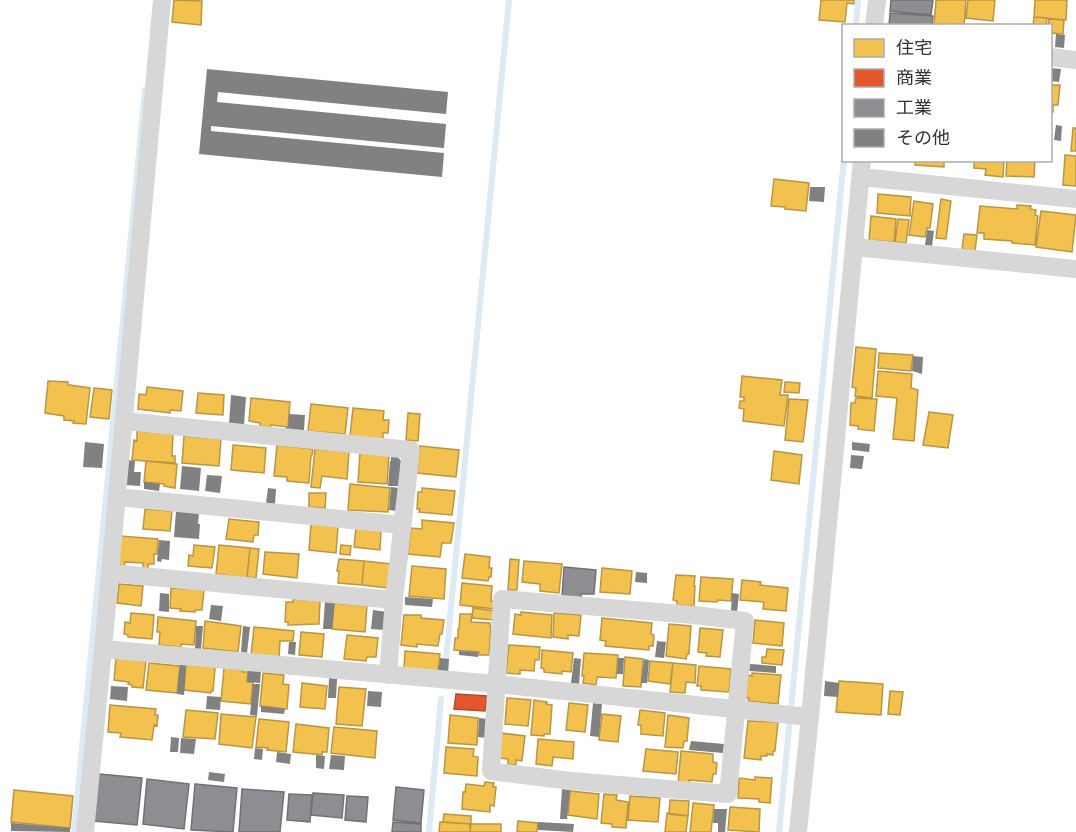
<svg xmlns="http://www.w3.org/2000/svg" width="1076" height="832" font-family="Barlow,'Noto Sans JP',sans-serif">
  <rect width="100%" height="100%" fill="#fff"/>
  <path fill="#f2c14e" stroke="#b99646" stroke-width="1.5" d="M 174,0 L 202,1 L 201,25 L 172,22 Z
    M 821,0 L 854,0 L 854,4 L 847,3 L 845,22 L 819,20 Z
    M 936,0 L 966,0 L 964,25 L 954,24 L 954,26 L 934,26 Z
    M 968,0 L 995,0 L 993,21 L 966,18 Z
    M 1035,0 L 1067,0 L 1066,20 L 1034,17 Z
    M 1034,17 L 1047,18 L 1046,26 L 1033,26 Z
    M 1049,19 L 1064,20 L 1063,34 L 1050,33 L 1050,26 L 1048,26 Z
    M 1050,85 L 1060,85 L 1058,105 L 1053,105 L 1053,112 L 1050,112 Z
    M 1073,128 L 1076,128 L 1076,151 L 1071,151 Z
    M 1065,155 L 1076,156 L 1076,186 L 1063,185 Z
    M 916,160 L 944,160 L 944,167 L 915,165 Z
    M 974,160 L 1004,160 L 1003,177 L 985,175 L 986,169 L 974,168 Z
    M 1007,160 L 1035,160 L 1034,177 L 1006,176 Z
    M 774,179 L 809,183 L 806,211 L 785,209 L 785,207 L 771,206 Z
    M 878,194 L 911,197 L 910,216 L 877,213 Z
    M 941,199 L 951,201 L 946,239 L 936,238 Z
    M 914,201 L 933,204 L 930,228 L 927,228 L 925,237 L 909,235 Z
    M 1017,205 L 1031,206 L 1030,209 L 1036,210 L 1035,215 L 1038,216 L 1035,245 L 1012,243 L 1012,241 L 984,239 L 984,233 L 977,233 L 980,206 L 1017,209 Z
    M 1041,211 L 1076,215 L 1072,252 L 1036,247 Z
    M 871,216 L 896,219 L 894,242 L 869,240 Z
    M 898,219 L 909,220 L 906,243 L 895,242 Z
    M 964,234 L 977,235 L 975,251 L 962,249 Z
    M 856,347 L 876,349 L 872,398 L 855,396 L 856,388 L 852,387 Z
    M 879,353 L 913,355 L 911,371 L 878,368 Z
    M 878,371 L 912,374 L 911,388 L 918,390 L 914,441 L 893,439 L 897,398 L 876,396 Z
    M 742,376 L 782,380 L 780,395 L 788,395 L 784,426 L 743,421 L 744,409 L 739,408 L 740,401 L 744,401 L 744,397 L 740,397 Z
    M 48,381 L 68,382 L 68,385 L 70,385 L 90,388 L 86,424 L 73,423 L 74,421 L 64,420 L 64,416 L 45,413 Z
    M 785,382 L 800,383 L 799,393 L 784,392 Z
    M 147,387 L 183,391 L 181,411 L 170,410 L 170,413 L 138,409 L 139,394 L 146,395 Z
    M 94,388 L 112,390 L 109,419 L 90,417 Z
    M 198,393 L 224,395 L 223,415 L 196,413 Z
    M 251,398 L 290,402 L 288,427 L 271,425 L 270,427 L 260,426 L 260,423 L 249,421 Z
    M 856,398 L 877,399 L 874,431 L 858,429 L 858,426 L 850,425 L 851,403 L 855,403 Z
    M 789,399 L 808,400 L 803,442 L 785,440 Z
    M 311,404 L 348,408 L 345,434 L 308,431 Z
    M 353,408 L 384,411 L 383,420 L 389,420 L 388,433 L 383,433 L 383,439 L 350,436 Z
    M 929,412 L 953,415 L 948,448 L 923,445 Z
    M 408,413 L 420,414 L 418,441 L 406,440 Z
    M 137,431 L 173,434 L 172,456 L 175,456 L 175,463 L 132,460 L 134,440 L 137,441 Z
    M 184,436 L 221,439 L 219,466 L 182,463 Z
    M 233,445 L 266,448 L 264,473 L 231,470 Z
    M 277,445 L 313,449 L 312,455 L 311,456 L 309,483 L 287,481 L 287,477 L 274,476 Z
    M 420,446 L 459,450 L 456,477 L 417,473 Z
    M 315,449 L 349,452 L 347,479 L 322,476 L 320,488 L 311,487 Z
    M 774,451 L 802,455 L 799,484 L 771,480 Z
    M 360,453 L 389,455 L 387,484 L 358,482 Z
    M 146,461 L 177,464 L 175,488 L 164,486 L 164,484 L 144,482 Z
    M 350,484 L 390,488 L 388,512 L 348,510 Z
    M 422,488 L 455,491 L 452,515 L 419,512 L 420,509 L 417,509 L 418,492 L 422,492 Z
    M 309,493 L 326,493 L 325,508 L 309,507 Z
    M 145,509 L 172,511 L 170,531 L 143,529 Z
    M 229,519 L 259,522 L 258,535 L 254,535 L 253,542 L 226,539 Z
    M 422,520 L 454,523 L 451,543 L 442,543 L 440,557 L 408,554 L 411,528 L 422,529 Z
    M 311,524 L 338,527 L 336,553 L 309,550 Z
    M 356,528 L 381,531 L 380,550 L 354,547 Z
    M 120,536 L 158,539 L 157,554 L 154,554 L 154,564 L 148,564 L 148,570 L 143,570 L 143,563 L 125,562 L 124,567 L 117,564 Z
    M 194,545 L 215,547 L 212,568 L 188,566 L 189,555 L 193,556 Z
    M 219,545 L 250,548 L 247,578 L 216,574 Z
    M 341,545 L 351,546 L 350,555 L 340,554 Z
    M 250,548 L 259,549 L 256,578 L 247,577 Z
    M 265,552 L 299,554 L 297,578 L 263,574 Z
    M 465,554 L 490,557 L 489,568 L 492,568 L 491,577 L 489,577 L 488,581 L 462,578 Z
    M 339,559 L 364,561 L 362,585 L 338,583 L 339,571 L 337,571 Z
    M 510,559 L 519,560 L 517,590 L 508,590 Z
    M 364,561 L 391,564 L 388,588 L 362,585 Z
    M 524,561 L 562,564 L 559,593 L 540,591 L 540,584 L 522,582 Z
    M 412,566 L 446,569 L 444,599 L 409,596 Z
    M 602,568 L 632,571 L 630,594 L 600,592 Z
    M 676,575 L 695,576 L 694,586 L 695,586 L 694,606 L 677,605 L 677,601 L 673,600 Z
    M 701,577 L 733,579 L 731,601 L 718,600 L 717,602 L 699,601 Z
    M 742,580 L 761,582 L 760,585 L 788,588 L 786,611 L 763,609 L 764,602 L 740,600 Z
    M 462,583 L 492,586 L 491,601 L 496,602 L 495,609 L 460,605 Z
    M 119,584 L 143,586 L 141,606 L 117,603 Z
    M 171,588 L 204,590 L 202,610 L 195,610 L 195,612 L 180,611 L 181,609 L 170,608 Z
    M 293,599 L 320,601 L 319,624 L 288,625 L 288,622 L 285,622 L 286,602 L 293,602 Z
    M 334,603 L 367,606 L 365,632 L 332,629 Z
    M 473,608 L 495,611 L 494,620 L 472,618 Z
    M 521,612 L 552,615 L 551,638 L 513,634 L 515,614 L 521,615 Z
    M 131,613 L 154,615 L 152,639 L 128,637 L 128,635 L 124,634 L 125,622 L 130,623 Z
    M 554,613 L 581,615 L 579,636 L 568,635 L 568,639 L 553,637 Z
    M 460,614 L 472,614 L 471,622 L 490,623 L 490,627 L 491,627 L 489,655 L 479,655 L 479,652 L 454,650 L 455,638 L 458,638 L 458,629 L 459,629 Z
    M 404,615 L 421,615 L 421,618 L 444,620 L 442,634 L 440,634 L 438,646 L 417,644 L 417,647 L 401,645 Z
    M 158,617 L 196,621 L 194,645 L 181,644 L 181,647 L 159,645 L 160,632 L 157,632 Z
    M 602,618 L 652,623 L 651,634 L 654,635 L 653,646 L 649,646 L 649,650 L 605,646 L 606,641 L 600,640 Z
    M 755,620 L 784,623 L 782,646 L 753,643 Z
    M 205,621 L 241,626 L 238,652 L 203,648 Z
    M 669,624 L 691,626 L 689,654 L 687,654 L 686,659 L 666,656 Z
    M 254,627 L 294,631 L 293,641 L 280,641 L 279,659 L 251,656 Z
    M 700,628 L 723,630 L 720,657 L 706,656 L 707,653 L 698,652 Z
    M 301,632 L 324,634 L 322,657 L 299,655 Z
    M 347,635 L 378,638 L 376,657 L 367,657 L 366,661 L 344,659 Z
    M 509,645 L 540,647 L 539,660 L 535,660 L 534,671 L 520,670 L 520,674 L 506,673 Z
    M 767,649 L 784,650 L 782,665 L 762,663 L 762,657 L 766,657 Z
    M 542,650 L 573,653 L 571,672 L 562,671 L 562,674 L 544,672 L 544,669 L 541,668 Z
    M 405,651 L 440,654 L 438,672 L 404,669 Z
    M 584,653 L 618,655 L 616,678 L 597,677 L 596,685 L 583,683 L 584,676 L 582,676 Z
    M 625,657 L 643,659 L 641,687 L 623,686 Z
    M 116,658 L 146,661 L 143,688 L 132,687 L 132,685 L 128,684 L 129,682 L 114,680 Z
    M 650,661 L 673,663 L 670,684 L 648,681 Z
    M 149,663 L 180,666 L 177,693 L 146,690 Z
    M 673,663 L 696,665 L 695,683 L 686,682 L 685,693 L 670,692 Z
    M 186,665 L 214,667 L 214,669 L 215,669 L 213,691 L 211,691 L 211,693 L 184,690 Z
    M 699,666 L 731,669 L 729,692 L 701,690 L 701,686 L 697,686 Z
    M 224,668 L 243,670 L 243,672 L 248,672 L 247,682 L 253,682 L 251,704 L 221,701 Z
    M 263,673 L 284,675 L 283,684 L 289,685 L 287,709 L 260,706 Z
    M 752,673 L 781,675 L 778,704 L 748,701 L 749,698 L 746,698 L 748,675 L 752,676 Z
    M 839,681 L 883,684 L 881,715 L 836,712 Z
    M 302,683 L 327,686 L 325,709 L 300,707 Z
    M 339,687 L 366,689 L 362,726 L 336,724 Z
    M 890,691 L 903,692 L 900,715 L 888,714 Z
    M 507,698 L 531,700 L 528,726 L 505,724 Z
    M 534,700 L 547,702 L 546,704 L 552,705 L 550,734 L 544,734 L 544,736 L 531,735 Z
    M 569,703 L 588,705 L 585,732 L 566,730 Z
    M 110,705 L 156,709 L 155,715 L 158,715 L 157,726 L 154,725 L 152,740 L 120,737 L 121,733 L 108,732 Z
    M 186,710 L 218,713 L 215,739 L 183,737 Z
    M 640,710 L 665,713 L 663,736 L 641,734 L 641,725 L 638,725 Z
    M 221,714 L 256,717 L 252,748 L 219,744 Z
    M 602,714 L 621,716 L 618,742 L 599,740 Z
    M 450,715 L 478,718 L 477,745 L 448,743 Z
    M 668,715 L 689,718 L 687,741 L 684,741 L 683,748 L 665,747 Z
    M 259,719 L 289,722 L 286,752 L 267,750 L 268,748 L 256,747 Z
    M 748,721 L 778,722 L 775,751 L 773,751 L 773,755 L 767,754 L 767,756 L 761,756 L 761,760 L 744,758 Z
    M 296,724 L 329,728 L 327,752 L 322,752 L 322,755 L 293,752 Z
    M 334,727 L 377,731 L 375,758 L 331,753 Z
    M 501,733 L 525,736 L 522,761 L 516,760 L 516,765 L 508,764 L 508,759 L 499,758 Z
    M 538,739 L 574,742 L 573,759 L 553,757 L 552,766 L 536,764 Z
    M 446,747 L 474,749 L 473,756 L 478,757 L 477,776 L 444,773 Z
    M 646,749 L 678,752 L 676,774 L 643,771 Z
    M 681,751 L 713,754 L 713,762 L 717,763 L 716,774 L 713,774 L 712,782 L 689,780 L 689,784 L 678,783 Z
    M 755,777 L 772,778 L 770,803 L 759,802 L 759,799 L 738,798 L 739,778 L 755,780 Z
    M 485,782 L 494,783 L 493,787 L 496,787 L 494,806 L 490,805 L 490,812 L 462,809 L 463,792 L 465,792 L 466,784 L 484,786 Z
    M 14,790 L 73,796 L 70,828 L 11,822 Z
    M 570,791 L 599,794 L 597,819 L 568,815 Z
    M 604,794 L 617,795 L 616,800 L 628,802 L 626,828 L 612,827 L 612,824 L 601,823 Z
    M 630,796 L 660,798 L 658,822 L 628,820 Z
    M 670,800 L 689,801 L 688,816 L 669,814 Z
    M 693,803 L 714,805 L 711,832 L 690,832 Z
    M 730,807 L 760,809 L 759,832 L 728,830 Z
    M 667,813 L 688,816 L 686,832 L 665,832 Z
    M 444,814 L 471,816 L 471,824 L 443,822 Z
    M 518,821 L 538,823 L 537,832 L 517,832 Z
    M 440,822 L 470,824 L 470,832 L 439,832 Z
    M 471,824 L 501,824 L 501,832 L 470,832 Z"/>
  <path fill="#e4572e" stroke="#af4c30" stroke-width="1.5" d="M 456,694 L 487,696 L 485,711 L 454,709 Z"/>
  <path fill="#8d8d92" stroke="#727276" stroke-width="1.5" d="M 891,0 L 933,0 L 931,15 L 890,11 Z
    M 890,13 L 933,16 L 932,26 L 889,26 Z
    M 564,567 L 596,570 L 594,594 L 581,594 L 581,598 L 562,596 Z
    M 99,774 L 142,778 L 137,825 L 94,821 Z
    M 147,779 L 189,784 L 184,829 L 143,824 Z
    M 195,784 L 237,788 L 233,832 L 191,830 Z
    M 396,787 L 424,790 L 421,823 L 393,820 Z
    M 242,789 L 284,792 L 280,832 L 239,832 Z
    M 313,793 L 344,795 L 342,818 L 311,815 Z
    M 289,794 L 312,795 L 310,822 L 287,820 Z
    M 347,796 L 368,797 L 366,822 L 345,820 Z
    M 393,822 L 421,824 L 421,832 L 392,832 Z"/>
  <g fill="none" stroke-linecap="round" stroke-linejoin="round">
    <path stroke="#dde9f3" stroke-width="6" d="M 856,26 L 858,0
      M 446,660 L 509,0
      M 74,832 L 145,90
      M 429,832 L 441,699
      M 779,832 L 844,158"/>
  </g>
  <path fill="#818181" d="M 1056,34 L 1065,35 L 1064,48 L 1055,47 Z
    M 1050,68 L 1061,69 L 1059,82 L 1050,81 Z
    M 207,69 L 448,92 L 446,114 L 218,92 L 217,102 L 446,124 L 444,148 L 211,126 L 211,131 L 444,153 L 442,177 L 199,154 Z
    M 1056,125 L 1062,126 L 1061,141 L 1054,140 Z
    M 810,187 L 825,187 L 824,202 L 809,201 Z
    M 927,230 L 934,231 L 932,246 L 925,245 Z
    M 913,356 L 923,357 L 922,374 L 912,371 Z
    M 231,395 L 246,397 L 244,425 L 229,424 Z
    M 289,414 L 305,415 L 304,430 L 286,430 L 286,427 L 288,427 Z
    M 85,442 L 104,444 L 102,468 L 83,467 Z
    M 852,442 L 870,444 L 869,452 L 852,450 Z
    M 851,455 L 864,456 L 862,469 L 850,468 Z
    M 391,456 L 397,456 L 401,461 L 399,486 L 388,486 L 390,461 L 391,461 Z
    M 127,460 L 135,461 L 134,472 L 141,472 L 140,486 L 125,485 Z
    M 182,466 L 201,468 L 199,491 L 180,489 Z
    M 207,475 L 222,476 L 220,493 L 205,491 Z
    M 144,482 L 160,484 L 159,491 L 144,489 Z
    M 391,487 L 399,488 L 397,511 L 389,510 Z
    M 268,488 L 276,489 L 275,504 L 266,503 Z
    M 176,511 L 199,513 L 198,524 L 200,524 L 199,539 L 174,537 Z
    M 159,540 L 170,541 L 169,560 L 162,559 L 161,562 L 157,561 Z
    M 636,572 L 647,573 L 647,583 L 635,582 Z
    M 160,593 L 169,594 L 169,612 L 159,611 Z
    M 732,593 L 739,594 L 737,612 L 731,611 Z
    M 405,597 L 433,599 L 432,607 L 405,605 Z
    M 325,601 L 335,602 L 332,629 L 323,629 Z
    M 211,605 L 223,606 L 221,621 L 209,619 Z
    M 373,610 L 387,612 L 385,630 L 371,629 Z
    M 196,626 L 203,626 L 201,649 L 195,649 Z
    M 243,626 L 250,627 L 247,653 L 241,652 Z
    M 657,641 L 666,642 L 664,658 L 655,657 Z
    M 289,642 L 296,642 L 295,655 L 288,654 Z
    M 459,651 L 478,652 L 478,657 L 459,655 Z
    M 440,658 L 449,659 L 448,675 L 438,674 Z
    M 574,658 L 581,659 L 579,684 L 571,683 Z
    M 618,658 L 624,658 L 623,674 L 617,674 Z
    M 644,659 L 649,660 L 647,683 L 641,683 Z
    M 180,664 L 186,665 L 184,695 L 177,694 Z
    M 750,664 L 776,666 L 776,673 L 749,671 Z
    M 248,670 L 261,671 L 260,683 L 247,682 Z
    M 329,678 L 337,679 L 336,698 L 328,698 Z
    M 825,681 L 839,683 L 838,697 L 824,696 Z
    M 253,684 L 260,684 L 257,716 L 250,715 Z
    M 111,686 L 128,687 L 127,701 L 110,699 Z
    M 368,691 L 382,692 L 381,707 L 367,706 Z
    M 207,696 L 221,697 L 220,710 L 206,709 Z
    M 593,703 L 602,704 L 599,737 L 590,736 Z
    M 261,706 L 285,709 L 284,714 L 261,712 Z
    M 479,718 L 488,719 L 487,738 L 478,737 Z
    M 171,737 L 179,738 L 178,752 L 170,752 Z
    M 181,738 L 196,739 L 194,754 L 180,753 Z
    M 691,741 L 724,744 L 723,753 L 689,750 Z
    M 255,748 L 263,749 L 262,760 L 254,759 Z
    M 277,752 L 291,754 L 290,764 L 276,762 Z
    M 316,755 L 325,756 L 324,769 L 316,768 Z
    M 331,755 L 345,756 L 344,770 L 329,769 Z
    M 209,772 L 225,774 L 224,782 L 208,780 Z
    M 562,789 L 570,790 L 567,819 L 560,819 Z
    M 714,809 L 727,809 L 725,832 L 718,832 L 718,823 L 713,823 Z
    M 538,822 L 574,824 L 573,832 L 538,830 Z
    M 11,823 L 70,828 L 70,832 L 11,831 Z"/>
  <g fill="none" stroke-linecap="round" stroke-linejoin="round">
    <path stroke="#d7d7d7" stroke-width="18" d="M 874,26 L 877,0
      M 1050,57 L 1076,60
      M 861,177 L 1076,199
      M 854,247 L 1076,269
      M 124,421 L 411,450 L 394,600 L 388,675
      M 117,497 L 402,525
      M 110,573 L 394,600
      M 502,599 L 694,615 L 745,621 L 728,794 L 571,781 L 491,771 Z
      M 103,649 L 496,684 L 810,717
      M 85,832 L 103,649 L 162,0
      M 798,832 L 810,717 L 862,160"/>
  </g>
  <rect x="842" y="24" width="210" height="138" fill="#ffffff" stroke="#adadad" stroke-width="1.5"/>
  <rect x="854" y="39" width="30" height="18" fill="#f2c14e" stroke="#adadad" stroke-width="1.5"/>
  <text x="896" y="54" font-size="18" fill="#333333">住宅</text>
  <rect x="854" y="69" width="30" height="18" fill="#e4572e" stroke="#adadad" stroke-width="1.5"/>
  <text x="896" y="84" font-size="18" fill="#333333">商業</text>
  <rect x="854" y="99" width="30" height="18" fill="#8d8d92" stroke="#adadad" stroke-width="1.5"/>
  <text x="896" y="114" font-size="18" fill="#333333">工業</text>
  <rect x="854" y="129" width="30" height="18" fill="#818181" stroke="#adadad" stroke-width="1.5"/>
  <text x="896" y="144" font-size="18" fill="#333333">その他</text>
</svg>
